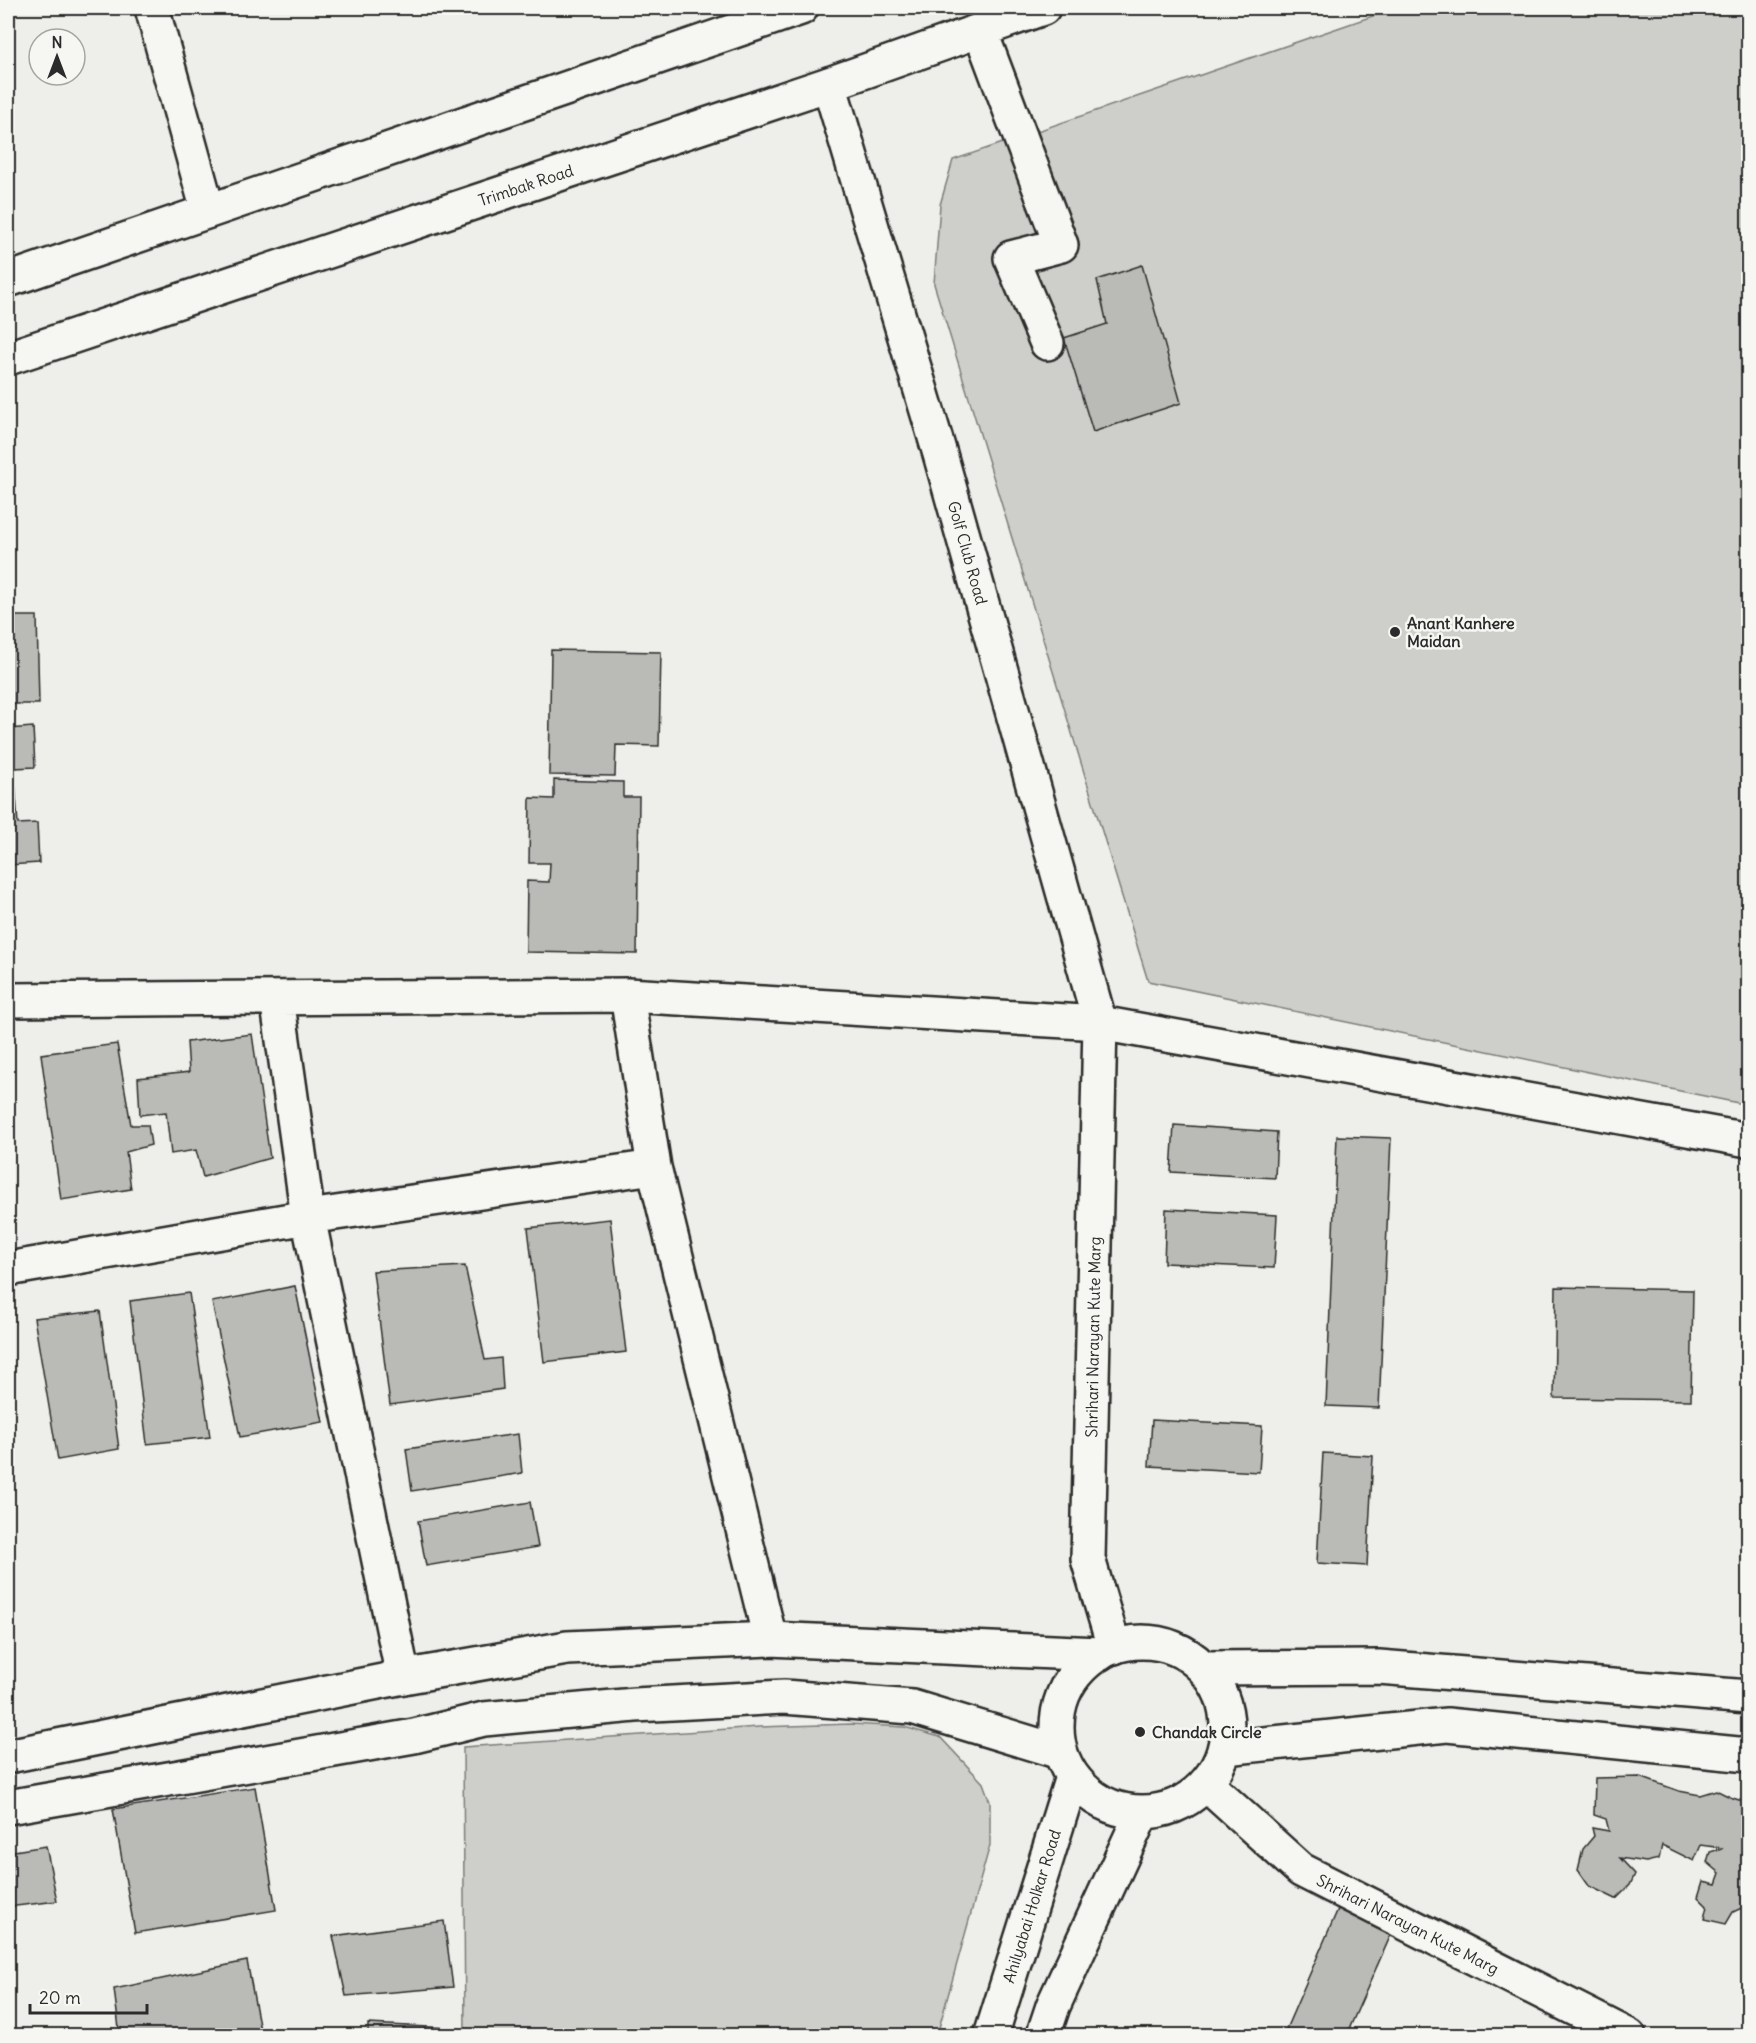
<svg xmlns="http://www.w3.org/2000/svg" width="1756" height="2043" font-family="Delius,sans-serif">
  <rect width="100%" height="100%" fill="#eeeeea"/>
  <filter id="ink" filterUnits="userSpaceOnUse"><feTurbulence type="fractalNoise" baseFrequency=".0167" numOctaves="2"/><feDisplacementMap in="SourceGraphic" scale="12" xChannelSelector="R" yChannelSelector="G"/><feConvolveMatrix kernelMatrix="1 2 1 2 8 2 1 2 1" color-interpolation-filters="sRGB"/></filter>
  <g filter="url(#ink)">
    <path fill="#cececa" stroke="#7c7c7a" stroke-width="1.5" d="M 1396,8 L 1748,8 L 1748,1105 L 1148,981 L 934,284 L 940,205 L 953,160 Z
      M 851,1724 L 904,1727 L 940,1737 L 983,1783 L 990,1802 L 990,1845 L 937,2035 L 465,2035 L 463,1747 L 759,1727 Z"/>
    <path fill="#babab7" stroke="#2b2b2b" stroke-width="1.5" d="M 1142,265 L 1181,403 L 1093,432 L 1064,338 L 1107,324 L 1097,280 Z
      M 8,616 L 37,616 L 39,704 L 8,704 Z
      M 551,650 L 661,652 L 659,746 L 616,745 L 615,776 L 549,775 Z
      M 33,727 L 35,767 L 14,768 L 18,824 L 37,823 L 39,863 L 8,865 L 8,729 Z
      M 554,780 L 623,782 L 623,797 L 639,797 L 637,954 L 526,952 L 527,881 L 549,882 L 550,863 L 529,863 L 530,798 L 554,799 Z
      M 252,1034 L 270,1158 L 203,1177 L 196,1150 L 171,1154 L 166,1112 L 140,1115 L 138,1078 L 189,1072 L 187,1042 Z
      M 117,1044 L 131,1125 L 148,1125 L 151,1145 L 126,1152 L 131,1189 L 61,1200 L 41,1054 Z
      M 1174,1125 L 1277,1132 L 1275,1178 L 1171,1172 Z
      M 1337,1136 L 1391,1138 L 1379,1408 L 1326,1406 Z
      M 1166,1209 L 1277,1215 L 1274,1268 L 1164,1263 Z
      M 610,1219 L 626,1352 L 544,1362 L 528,1228 Z
      M 465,1266 L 485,1360 L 501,1358 L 503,1389 L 390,1405 L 373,1271 Z
      M 295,1286 L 323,1422 L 240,1437 L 212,1302 Z
      M 1556,1287 L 1693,1290 L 1691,1400 L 1554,1398 Z
      M 189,1293 L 210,1437 L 147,1444 L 130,1301 Z
      M 100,1311 L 119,1449 L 58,1460 L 34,1318 Z
      M 1152,1420 L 1262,1426 L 1259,1472 L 1149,1466 Z
      M 518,1434 L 522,1473 L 412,1491 L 406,1449 Z
      M 1323,1453 L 1373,1456 L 1367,1566 L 1317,1563 Z
      M 530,1502 L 538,1547 L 426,1566 L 418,1521 Z
      M 1640,1777 L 1679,1791 L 1700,1795 L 1716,1790 L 1730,1797 L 1748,1803 L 1748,1838 L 1745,1838 L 1745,1847 L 1748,1851 L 1748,1905 L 1733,1912 L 1726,1924 L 1704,1919 L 1707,1906 L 1698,1897 L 1703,1881 L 1716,1884 L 1720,1873 L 1707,1862 L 1710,1852 L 1723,1848 L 1701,1845 L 1694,1861 L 1662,1845 L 1659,1859 L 1646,1862 L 1620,1858 L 1635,1874 L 1630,1885 L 1616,1899 L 1589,1886 L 1578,1870 L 1583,1849 L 1594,1836 L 1592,1828 L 1609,1831 L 1606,1819 L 1594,1815 L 1595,1778 Z
      M 255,1787 L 276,1910 L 135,1933 L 113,1809 Z
      M 46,1846 L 57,1901 L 8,1907 L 8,1852 Z
      M 1341,1902 L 1393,1930 L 1346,2036 L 1283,2036 Z
      M 444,1921 L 453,1987 L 346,1996 L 333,1936 Z
      M 247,1961 L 260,2030 L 240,2036 L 120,2036 L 114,1989 Z
      M 368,2024 L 449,2028 L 449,2036 L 368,2036 Z
      M 83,2030 L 84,2036 L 50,2036 Z"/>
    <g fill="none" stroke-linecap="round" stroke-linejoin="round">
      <g stroke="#2b2b2b" stroke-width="38">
        <path id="street" d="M 152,8 L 208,211
          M 980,30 L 1061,245 L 1011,258 L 1047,343
          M 627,995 L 654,1167 L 770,1639
          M 277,998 L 308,1217 L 403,1677
          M 8,1000 L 627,995 L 1100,1023 L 1748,1140
          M 8,1269 L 308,1217 L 654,1167"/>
      </g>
      <g stroke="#2b2b2b" stroke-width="38">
        <g id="secondary">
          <path id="s1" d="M 829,84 L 940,454 L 1100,1023 L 1088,1559 L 1114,1647"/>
          <circle cx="1142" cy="1727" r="85"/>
          <path d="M 1204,1668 L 1379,1667 L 1748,1697"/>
          <path d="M 1225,1748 L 1447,1725 L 1748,1755"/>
          <path d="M 8,1756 L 403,1677 L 567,1648 L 770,1639 L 1099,1654"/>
          <path id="s2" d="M 1206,1784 L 1301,1870 L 1629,2036"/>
          <path d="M 8,1807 L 414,1736 L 484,1719 L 635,1705 L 784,1697 L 912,1707 L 1060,1752"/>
          <path id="s3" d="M 991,2036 L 1072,1777"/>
          <path d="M 1043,2036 L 1053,2006 L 1142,1813"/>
        </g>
      </g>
      <g stroke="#2b2b2b" stroke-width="38">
        <g id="highway">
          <path d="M 8,280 L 801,8"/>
          <path id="s4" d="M 8,358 L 829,84 L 1043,8"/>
        </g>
      </g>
      <use href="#street" stroke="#f6f6f2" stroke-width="33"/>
      <use href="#secondary" stroke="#f6f6f2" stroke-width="33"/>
      <use href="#highway" stroke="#f6f6f2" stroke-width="33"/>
    </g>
  </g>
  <g fill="#2b2b2b" stroke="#f6f6f2" stroke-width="2">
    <circle cx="1395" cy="632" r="6"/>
    <circle cx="1140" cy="1732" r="6"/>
  </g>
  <g text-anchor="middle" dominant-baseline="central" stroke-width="5" stroke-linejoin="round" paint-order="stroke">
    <g font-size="16" fill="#2b2b2b" stroke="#f6f6f2">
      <text stroke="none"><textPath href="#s4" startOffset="546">Trimbak Road</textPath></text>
      <text stroke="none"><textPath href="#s1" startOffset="489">Golf Club Road</textPath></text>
      <text transform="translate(1093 1337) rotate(-89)">Shrihari Narayan Kute Marg</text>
      <text stroke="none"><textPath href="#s3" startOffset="136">Ahilyabai Holkar Road</textPath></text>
      <text stroke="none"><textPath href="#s2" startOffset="248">Shrihari Narayan Kute Marg</textPath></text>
    </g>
    <g font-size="16" font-weight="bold" fill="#2b2b2b" stroke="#f6f6f2" text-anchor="start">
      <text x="1407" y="623">Anant Kanhere<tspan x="1407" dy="18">Maidan</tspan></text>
      <text x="1152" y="1732">Chandak Circle</text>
    </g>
  </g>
  <rect width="1756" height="2043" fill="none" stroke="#f6f6f2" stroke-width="30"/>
  <rect x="15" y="15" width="1726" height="2013" fill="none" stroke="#2b2b2b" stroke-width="2" filter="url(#ink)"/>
  <g transform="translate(57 57)"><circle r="28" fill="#f6f6f2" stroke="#a5a5a2" stroke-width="1.5"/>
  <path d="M0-4.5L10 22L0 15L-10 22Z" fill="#2b2b2b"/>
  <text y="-9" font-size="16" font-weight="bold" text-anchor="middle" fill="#2b2b2b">N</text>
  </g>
  <path d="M30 2004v9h117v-9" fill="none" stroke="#2b2b2b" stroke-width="3"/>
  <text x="39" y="2004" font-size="18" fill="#2b2b2b" stroke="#f6f6f2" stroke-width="4.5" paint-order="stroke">20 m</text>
</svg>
